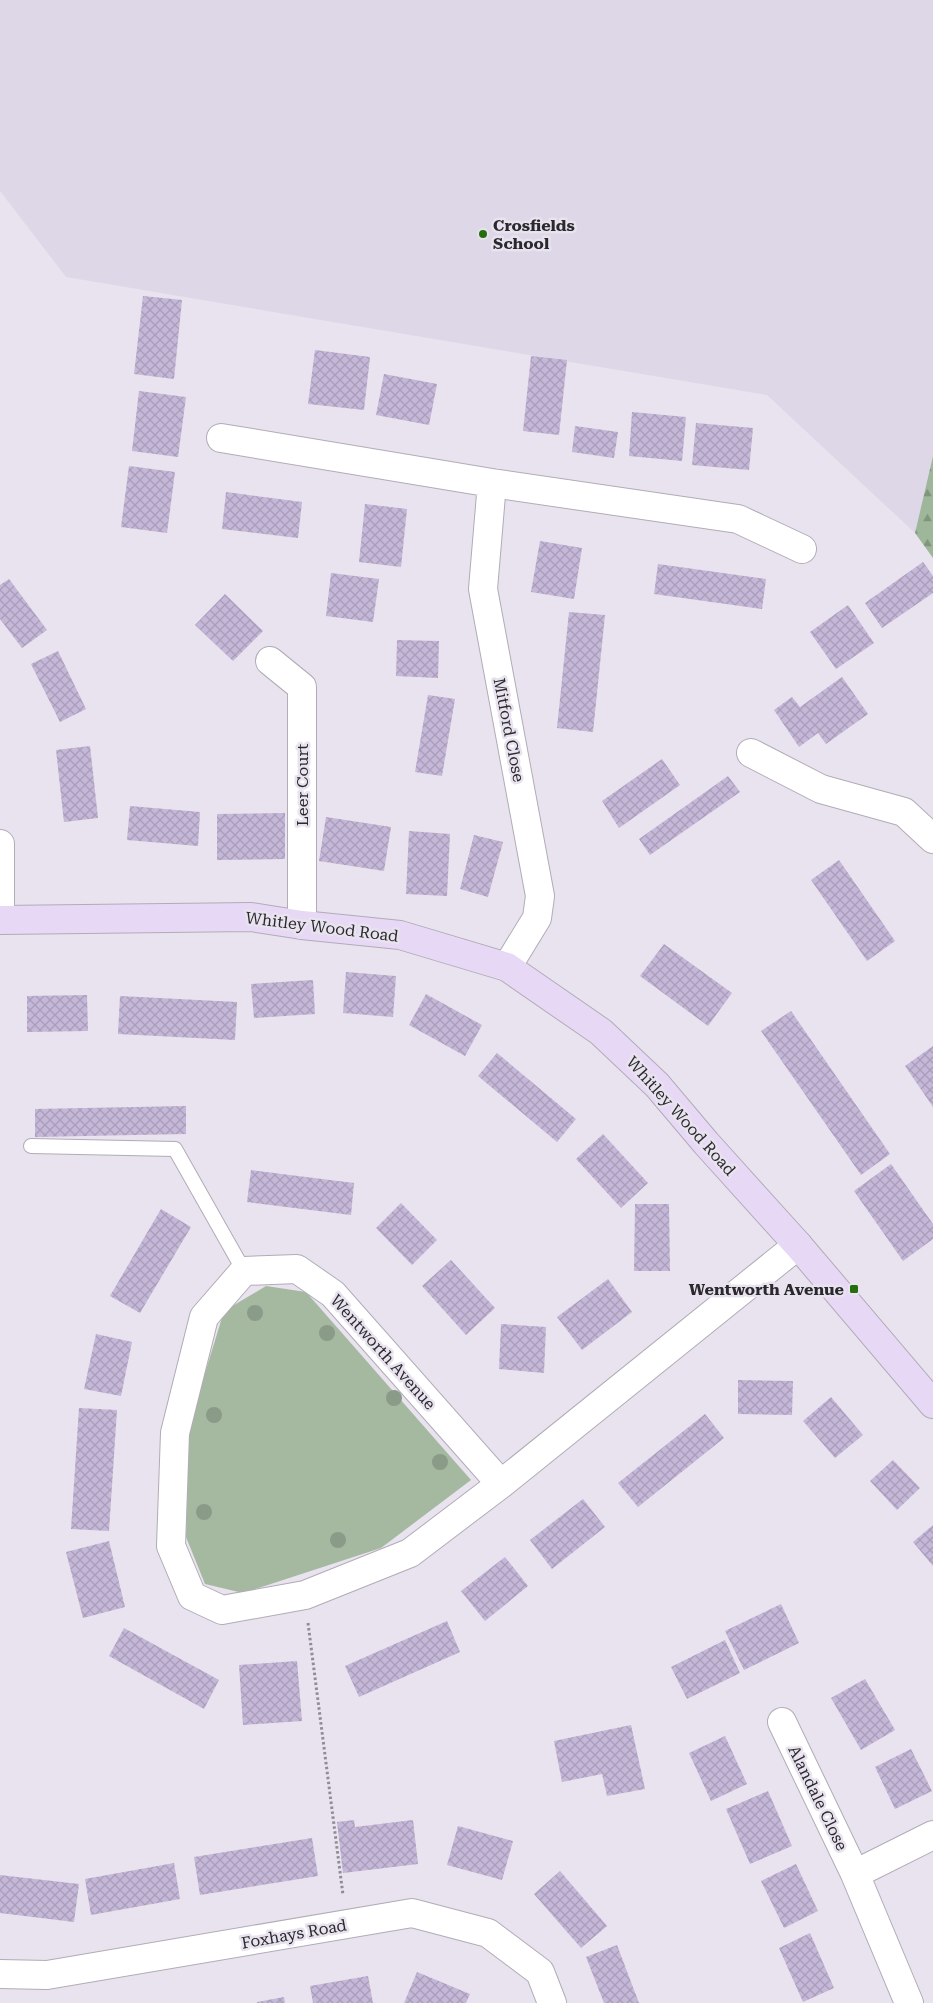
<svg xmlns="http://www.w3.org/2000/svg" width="933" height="2003" font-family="'Roboto Serif',serif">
  <defs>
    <pattern id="forest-firs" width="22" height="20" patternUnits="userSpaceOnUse" patternTransform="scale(1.25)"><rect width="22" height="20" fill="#9eb699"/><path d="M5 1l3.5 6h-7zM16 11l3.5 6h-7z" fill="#81947d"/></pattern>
    <pattern id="building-cross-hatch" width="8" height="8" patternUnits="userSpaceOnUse" patternTransform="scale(1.25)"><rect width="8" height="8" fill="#c5b7d8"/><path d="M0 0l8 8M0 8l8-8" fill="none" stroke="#a99dba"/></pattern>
  </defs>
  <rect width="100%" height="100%" fill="#e8e3ee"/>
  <path fill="#ded7e8" d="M 0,0 L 933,0 L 933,456 L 915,533 L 767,395 L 66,277 L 0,191 Z"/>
  <path fill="#a5b9a1" d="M 266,1286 L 306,1292 L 471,1480 L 381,1548 L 243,1593 L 205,1584 L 186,1537 L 188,1429 L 224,1311 Z"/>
  <path fill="url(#forest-firs)" d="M 933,456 L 933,558 L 915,533 Z"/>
  <path fill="url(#building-cross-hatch)" d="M 143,296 L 182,300 L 174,379 L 134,374 Z
    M 315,350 L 370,357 L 364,410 L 308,404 Z
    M 531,356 L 567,360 L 559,435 L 523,431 Z
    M 384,374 L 437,384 L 429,425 L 376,415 Z
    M 139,391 L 186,397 L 178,457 L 132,451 Z
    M 632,412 L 686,417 L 682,461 L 629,456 Z
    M 696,423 L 753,428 L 749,470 L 692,465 Z
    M 575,426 L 618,432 L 614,458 L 572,452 Z
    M 129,466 L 175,472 L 167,533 L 121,527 Z
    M 226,492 L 302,502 L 298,538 L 222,529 Z
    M 365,504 L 407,509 L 401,567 L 359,562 Z
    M 540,541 L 582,548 L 574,599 L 531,592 Z
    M 923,562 L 933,576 L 933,593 L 882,628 L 865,603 Z
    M 658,564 L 766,579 L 762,609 L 654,594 Z
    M 331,573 L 379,579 L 373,622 L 326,616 Z
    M 9,579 L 47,630 L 22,648 L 0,619 L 0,585 Z
    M 225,594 L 263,631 L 233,661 L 195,625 Z
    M 848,605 L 874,643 L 836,669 L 810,632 Z
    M 569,612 L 605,615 L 593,732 L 557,728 Z
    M 397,640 L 439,641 L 438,678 L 396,676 Z
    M 58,651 L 86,709 L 60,722 L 31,664 Z
    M 842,677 L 868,714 L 826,744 L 818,733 L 799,747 L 774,710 L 792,697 L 800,707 Z
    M 428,695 L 455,699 L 442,776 L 415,772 Z
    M 90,746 L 98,818 L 64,822 L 56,750 Z
    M 662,759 L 680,785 L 619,828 L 602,801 Z
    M 728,776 L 740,792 L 650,855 L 639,839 Z
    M 130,806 L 200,812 L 198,846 L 127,840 Z
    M 285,813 L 285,859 L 217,860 L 217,814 Z
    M 326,817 L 391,827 L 384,871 L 319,861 Z
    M 409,831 L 450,834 L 447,896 L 406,894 Z
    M 474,835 L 503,842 L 488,897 L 460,889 Z
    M 839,860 L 895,941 L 867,961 L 811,880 Z
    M 664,944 L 732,993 L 708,1026 L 640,976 Z
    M 346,972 L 396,976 L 393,1017 L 343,1013 Z
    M 313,980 L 315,1014 L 254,1018 L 251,984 Z
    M 426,994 L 482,1025 L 465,1056 L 409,1025 Z
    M 87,995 L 88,1031 L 27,1032 L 27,996 Z
    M 120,996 L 237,1002 L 235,1040 L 118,1034 Z
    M 791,1011 L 890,1154 L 861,1175 L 761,1031 Z
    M 933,1046 L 933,1107 L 905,1066 Z
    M 497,1053 L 576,1119 L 557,1142 L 478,1076 Z
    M 186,1106 L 186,1134 L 35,1137 L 35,1109 Z
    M 603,1134 L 648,1183 L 621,1208 L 576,1159 Z
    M 891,1164 L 933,1224 L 933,1239 L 903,1261 L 854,1191 Z
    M 251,1170 L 354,1183 L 351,1215 L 247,1202 Z
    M 401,1203 L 437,1240 L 412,1265 L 376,1228 Z
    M 635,1204 L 669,1204 L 670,1271 L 634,1271 Z
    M 161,1209 L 191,1227 L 140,1313 L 110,1296 Z
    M 451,1260 L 495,1308 L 466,1335 L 422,1286 Z
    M 608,1279 L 632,1312 L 582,1350 L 557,1317 Z
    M 501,1324 L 546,1327 L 544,1373 L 499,1369 Z
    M 96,1334 L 132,1342 L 121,1396 L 84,1389 Z
    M 738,1380 L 793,1381 L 792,1415 L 738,1414 Z
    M 831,1397 L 863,1435 L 835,1458 L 803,1421 Z
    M 79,1408 L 117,1410 L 109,1531 L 71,1529 Z
    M 705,1414 L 724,1438 L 638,1507 L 618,1483 Z
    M 893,1460 L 920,1488 L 897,1510 L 870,1481 Z
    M 583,1499 L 605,1527 L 552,1569 L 530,1540 Z
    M 933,1525 L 933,1566 L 913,1542 Z
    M 109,1541 L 125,1607 L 83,1618 L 66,1552 Z
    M 505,1557 L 528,1586 L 485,1621 L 461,1591 Z
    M 781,1604 L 799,1643 L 744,1670 L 725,1631 Z
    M 447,1621 L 460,1652 L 359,1697 L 345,1666 Z
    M 124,1628 L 219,1680 L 204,1709 L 109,1656 Z
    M 725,1640 L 740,1673 L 687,1699 L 671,1667 Z
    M 297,1661 L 302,1721 L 243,1725 L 239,1665 Z
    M 865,1679 L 895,1730 L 861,1750 L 831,1698 Z
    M 631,1725 L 645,1789 L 607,1796 L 602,1774 L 562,1782 L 554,1741 Z
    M 725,1736 L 747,1784 L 711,1801 L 689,1753 Z
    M 911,1749 L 932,1791 L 895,1809 L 875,1767 Z
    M 768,1791 L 792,1846 L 750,1864 L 726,1809 Z
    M 354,1820 L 355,1827 L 413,1820 L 418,1864 L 343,1873 L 337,1822 Z
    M 458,1826 L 513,1841 L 502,1880 L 447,1865 Z
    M 312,1838 L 318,1876 L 200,1895 L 194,1857 Z
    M 174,1863 L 180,1899 L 91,1915 L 85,1879 Z
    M 796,1864 L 818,1911 L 784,1928 L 761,1881 Z
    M 560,1871 L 607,1926 L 581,1948 L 534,1894 Z
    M 0,1875 L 79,1884 L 74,1922 L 0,1913 Z
    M 810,1933 L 834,1988 L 803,2002 L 779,1948 Z
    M 617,1945 L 631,1982 L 639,2003 L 604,2003 L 586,1957 Z
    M 417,1972 L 470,1994 L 466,2003 L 404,2003 Z
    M 368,1976 L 373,2003 L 313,2003 L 310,1986 Z
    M 284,1997 L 285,2003 L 257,2003 L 257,2002 Z"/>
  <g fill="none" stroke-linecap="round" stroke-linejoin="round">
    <g stroke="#b1acb7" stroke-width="16">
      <path id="lane" d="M 31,1146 L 175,1149 L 244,1271"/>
    </g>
    <g stroke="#b1acb7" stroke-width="30">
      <path id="street" d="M 221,438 L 492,483 L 738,519 L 802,549
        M 492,483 L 483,589 L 540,896 L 537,918 L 507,967
        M 270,661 L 302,687 L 302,925
        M 751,753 L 821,789 L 904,812 L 933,839
        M 0,844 L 0,920
        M 501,1484 L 333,1294 L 297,1269 L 244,1271 L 204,1317 L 175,1433 L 171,1546 L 192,1596 L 222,1610 L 305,1595 L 410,1553 L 501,1484 L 798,1245
        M 782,1722 L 855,1874 L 909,2003
        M 855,1874 L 933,1835
        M 0,1974 L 47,1975 L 412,1913 L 488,1933 L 540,1972 L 552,2003"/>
    </g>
    <g stroke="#b1acb7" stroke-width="30">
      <path id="secondary" d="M 0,920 L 251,917 L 302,925 L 400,935 L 507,967 L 601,1032 L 657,1085 L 706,1143 L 798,1245 L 933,1404"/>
    </g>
    <path stroke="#8f8c94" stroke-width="3" stroke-dasharray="2.5 2.5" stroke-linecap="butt" d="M 308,1623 L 343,1895"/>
    <use href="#lane" stroke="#fff" stroke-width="14"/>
    <use href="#street" stroke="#fff" stroke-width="28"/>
    <use href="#secondary" stroke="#e7d9f5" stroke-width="28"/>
  </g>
  <g fill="#8a9b88">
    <circle cx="255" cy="1313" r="8"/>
    <circle cx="327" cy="1333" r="8"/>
    <circle cx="394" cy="1398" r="8"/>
    <circle cx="214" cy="1415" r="8"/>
    <circle cx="440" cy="1462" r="8"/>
    <circle cx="204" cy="1512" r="8"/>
    <circle cx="338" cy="1540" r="8"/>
  </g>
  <g fill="#256e0f" stroke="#e8e3ee" stroke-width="2">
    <circle cx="483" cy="234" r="5"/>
    <rect x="849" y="1284" width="10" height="10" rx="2.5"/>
  </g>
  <g text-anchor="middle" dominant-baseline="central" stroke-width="5" stroke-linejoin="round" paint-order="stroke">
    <g font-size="16" font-weight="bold" fill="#2a292d" stroke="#e8e3ee" text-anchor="start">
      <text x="493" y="225">Crosfields<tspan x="493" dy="18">School</tspan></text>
      <text x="844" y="1289" text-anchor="end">Wentworth Avenue</text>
    </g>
    <g font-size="16" fill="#2a292d" stroke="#e8e3ee">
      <text transform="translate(509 730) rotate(79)">Mitford Close</text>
      <text transform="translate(302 785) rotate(-90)">Leer Court</text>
      <text transform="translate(322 927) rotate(7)">Whitley Wood Road</text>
      <text transform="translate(681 1116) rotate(48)">Whitley Wood Road</text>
      <text transform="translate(383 1352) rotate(48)">Wentworth Avenue</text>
      <text transform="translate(818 1798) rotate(64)">Alandale Close</text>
      <text transform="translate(294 1934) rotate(-10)">Foxhays Road</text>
    </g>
  </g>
</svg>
